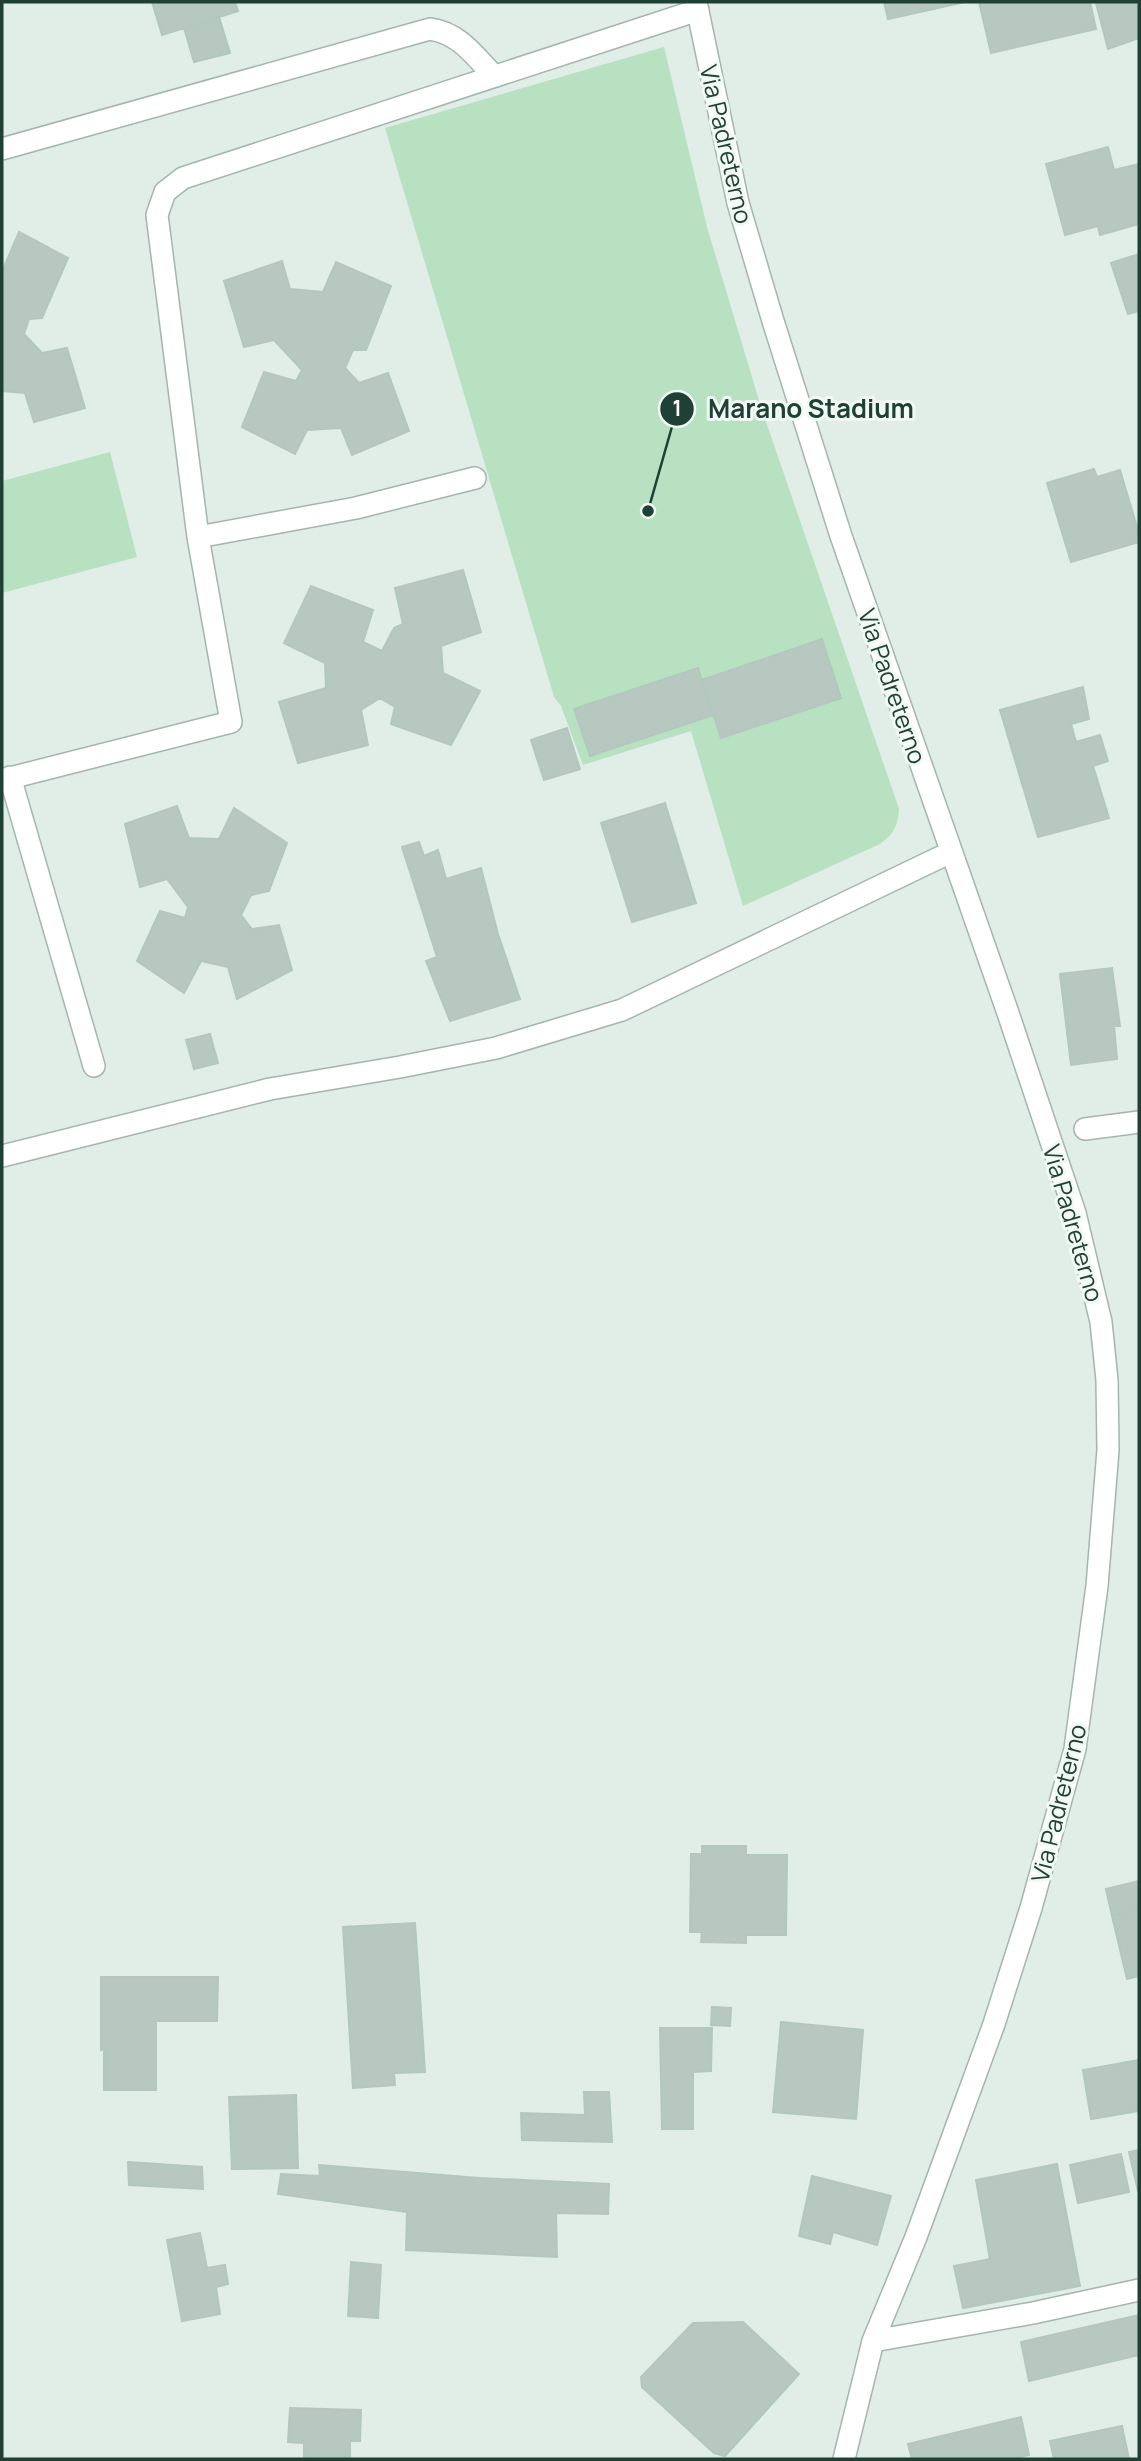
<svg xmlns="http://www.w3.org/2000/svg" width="1141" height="2461" font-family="Manrope,sans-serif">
  <rect width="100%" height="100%" fill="#e1ede7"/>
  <path fill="#b7e1c0" d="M 664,47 L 707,227 L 761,407 L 899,809 C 898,826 893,835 880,844 L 743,906 L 691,731 L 583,765 L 561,706 L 554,697 L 385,128 Z
    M 110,452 L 137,557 L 2,593 L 2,481 Z"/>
  <path fill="#b6c8c0" stroke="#b2c8be" stroke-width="2" d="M 152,2 L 235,2 L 238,11 L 162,35 Z
    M 884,2 L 965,2 L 888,19 Z
    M 979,2 L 1090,2 L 1096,29 L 991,53 Z
    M 1139,2 L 1139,38 L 1108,49 L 1096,3 Z
    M 219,17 L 230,53 L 194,62 L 184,28 Z
    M 1108,147 L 1114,170 L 1139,164 L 1139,224 L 1100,235 L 1098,226 L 1065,235 L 1046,164 Z
    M 19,232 L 68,258 L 42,318 L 29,319 L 24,334 L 42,353 L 67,348 L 85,408 L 34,422 L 25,393 L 2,391 L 2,267 L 4,267 Z
    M 1139,254 L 1139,311 L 1128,314 L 1111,263 Z
    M 282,261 L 290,289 L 323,292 L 336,262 L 391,286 L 366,350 L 353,350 L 345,368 L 359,383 L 388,373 L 409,431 L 352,455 L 341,428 L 307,430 L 295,454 L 242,427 L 264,372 L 296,381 L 302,370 L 274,340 L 244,347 L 224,281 Z
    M 1094,469 L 1097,477 L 1120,470 L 1139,534 L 1139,542 L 1071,562 L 1047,483 Z
    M 463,570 L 481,632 L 441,646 L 443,673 L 480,691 L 451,745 L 391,724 L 395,707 L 380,698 L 361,710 L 368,745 L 298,763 L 279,702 L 326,688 L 325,663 L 284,643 L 311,586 L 373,610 L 363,642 L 382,651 L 394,628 L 403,624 L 395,588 Z
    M 822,639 L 841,698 L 721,738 L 702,680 Z
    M 698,668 L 713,715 L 590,756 L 574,709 Z
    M 1083,687 L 1089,719 L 1071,724 L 1076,742 L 1100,735 L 1108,761 L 1093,766 L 1109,818 L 1038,837 L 1000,710 Z
    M 567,728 L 580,769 L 544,780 L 531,740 Z
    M 665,803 L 696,903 L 632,922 L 601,823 Z
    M 177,806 L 189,838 L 219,839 L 234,808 L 287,843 L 269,891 L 251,895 L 241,915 L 252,929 L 279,925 L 292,970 L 237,999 L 228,967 L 201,961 L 184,993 L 137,961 L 160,911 L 185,918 L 188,907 L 167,879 L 140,887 L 125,824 Z
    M 419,842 L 424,856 L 438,850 L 446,879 L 481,868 L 498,934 L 520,999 L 450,1021 L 426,961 L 437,957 L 402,847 Z
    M 1112,968 L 1120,1026 L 1114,1026 L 1117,1059 L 1071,1065 L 1060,974 Z
    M 210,1034 L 218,1063 L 194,1069 L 186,1040 Z
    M 702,1846 L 746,1846 L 746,1855 L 787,1855 L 786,1935 L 746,1935 L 746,1943 L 701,1942 L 702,1932 L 690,1932 L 691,1854 L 702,1854 Z
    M 1139,1881 L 1139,1909 L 1112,1916 L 1106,1889 Z
    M 1139,1909 L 1139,1976 L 1127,1979 L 1112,1916 Z
    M 415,1923 L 425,2072 L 394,2073 L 395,2085 L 353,2088 L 343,1927 Z
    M 101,1977 L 218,1977 L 217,2021 L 156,2021 L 156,2090 L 104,2090 L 104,2049 L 101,2050 Z
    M 712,2007 L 731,2008 L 730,2026 L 711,2025 Z
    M 781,2022 L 863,2030 L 856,2119 L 773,2112 Z
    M 660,2028 L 712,2028 L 711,2071 L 693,2072 L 693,2129 L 662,2129 Z
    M 1139,2060 L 1139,2111 L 1091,2119 L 1083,2070 Z
    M 584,2092 L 609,2092 L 612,2142 L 522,2140 L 521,2113 L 585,2115 Z
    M 296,2095 L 298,2168 L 232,2169 L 229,2097 Z
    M 1139,2150 L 1139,2190 L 1138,2191 L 1129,2152 Z
    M 1121,2154 L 1129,2192 L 1078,2203 L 1070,2165 Z
    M 128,2162 L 202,2167 L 203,2189 L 129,2185 Z
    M 1057,2164 L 1080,2286 L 963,2308 L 954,2266 L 990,2259 L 976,2180 Z
    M 319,2165 L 479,2178 L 609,2184 L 608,2214 L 556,2213 L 557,2257 L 406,2250 L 407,2212 L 278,2194 L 281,2174 L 320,2176 Z
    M 812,2176 L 891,2196 L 877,2245 L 833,2232 L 830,2244 L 799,2236 Z
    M 200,2233 L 207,2268 L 225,2265 L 228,2284 L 216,2287 L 220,2314 L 182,2321 L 167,2240 Z
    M 351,2262 L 381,2265 L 378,2318 L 348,2316 Z
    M 1139,2315 L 1139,2355 L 1029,2381 L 1021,2342 Z
    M 743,2322 L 799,2374 L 725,2456 L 714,2453 L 642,2387 L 641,2377 L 693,2323 Z
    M 290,2408 L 361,2410 L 360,2441 L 350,2441 L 350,2459 L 304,2459 L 304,2443 L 288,2442 Z
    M 1021,2417 L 1029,2455 L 1011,2459 L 912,2459 L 908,2444 Z
    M 1122,2426 L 1129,2459 L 1054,2459 L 1050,2441 Z"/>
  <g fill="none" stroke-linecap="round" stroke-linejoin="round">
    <g stroke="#a3b6ae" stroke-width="24">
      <path id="minor" d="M 696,2 L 738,203 L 773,321 L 841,536 L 1008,1013 L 1075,1213 L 1101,1322 L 1107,1380 L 1108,1450 L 1097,1586 L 1075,1749 L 1031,1908 L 994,2024 L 916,2237 L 873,2341 L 844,2459
        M 2,149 L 430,29 C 459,33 474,55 493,75
        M 198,537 L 356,508 L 475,478
        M 10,777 L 94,1066
        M 2,780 L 231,722 L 198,537 L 157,215 L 165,192 L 183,178 L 698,10
        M 1085,1129 L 1139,1122
        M 2,1156 L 270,1089 L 400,1067 L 496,1048 L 622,1010 L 951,852
        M 873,2341 L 1033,2313 L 1139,2290"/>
    </g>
    <use href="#minor" stroke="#fff" stroke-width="21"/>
  </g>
  <g text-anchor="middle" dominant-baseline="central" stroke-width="6" stroke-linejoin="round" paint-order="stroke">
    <g font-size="24" fill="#1f4035" stroke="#f2f9f5">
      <text transform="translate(727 144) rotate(77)">Via Padreterno</text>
      <text transform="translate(893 686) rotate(71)">Via Padreterno</text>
      <text transform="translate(1074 1223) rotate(74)">Via Padreterno</text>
      <text transform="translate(1058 1803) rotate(-76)">Via Padreterno</text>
    </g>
  </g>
  <path fill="none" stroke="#1f4035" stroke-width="2.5" d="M648 511L677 409"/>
  <g fill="#1f4035" stroke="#f2f9f5" stroke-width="2.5">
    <circle cx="648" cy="511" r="7"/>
    <circle cx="677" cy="409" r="18"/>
  </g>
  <g font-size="21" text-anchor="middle" font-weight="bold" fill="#fff">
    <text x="677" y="416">1</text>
  </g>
  <g font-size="26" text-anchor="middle" font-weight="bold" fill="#1f4035" stroke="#f2f9f5" stroke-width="6" stroke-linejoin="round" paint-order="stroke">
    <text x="811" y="418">Marano Stadium</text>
  </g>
  <rect width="1141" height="2461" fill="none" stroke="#1f4035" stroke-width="7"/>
</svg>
